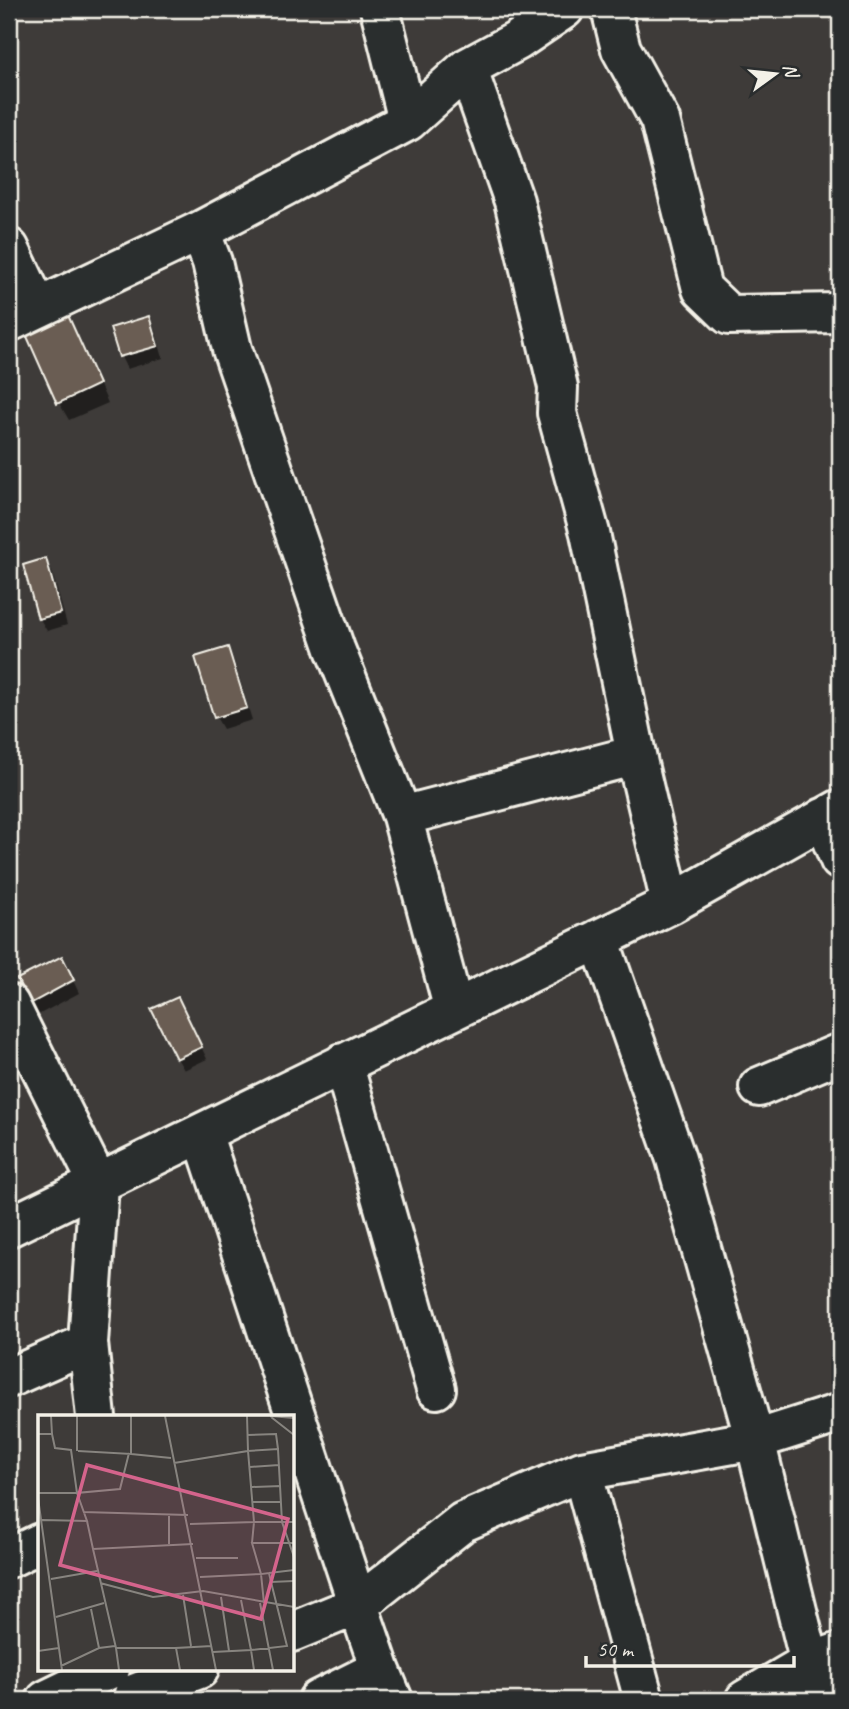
<svg xmlns="http://www.w3.org/2000/svg" width="849" height="1709" font-family="Caveat,sans-serif">
  <rect width="100%" height="100%" fill="#3e3b39"/>
  <filter id="ink" filterUnits="userSpaceOnUse"><feTurbulence type="fractalNoise" baseFrequency=".0143" numOctaves="2"/><feDisplacementMap in="SourceGraphic" scale="14" xChannelSelector="R" yChannelSelector="G"/><feConvolveMatrix kernelMatrix="1 2 1 2 8 2 1 2 1" color-interpolation-filters="sRGB"/></filter>
  <g filter="url(#ink)">
    <path fill="#0007" d="M 148,318 L 155,330 L 163,358 L 127,369 L 121,357 L 112,329 Z
      M 72,324 L 108,403 L 69,420 L 59,403 Z
      M 45,560 L 52,572 L 67,625 L 47,631 L 40,619 L 25,566 Z
      M 227,649 L 234,661 L 252,720 L 223,729 L 216,717 Z
      M 68,970 L 79,993 L 38,1015 L 32,1003 Z
      M 184,1011 L 207,1059 L 184,1070 L 177,1058 Z"/>
    <path fill="#6b5d52" stroke="#f4f1e8" stroke-width="2" d="M 63,304 L 99,384 L 57,404 L 21,323 Z
      M 149,316 L 158,346 L 119,357 L 110,328 Z
      M 46,558 L 61,613 L 38,619 L 23,565 Z
      M 228,647 L 247,708 L 214,718 L 195,657 Z
      M 62,956 L 74,980 L 30,1004 L 17,979 Z
      M 178,997 L 202,1047 L 176,1059 L 151,1009 Z"/>
    <g fill="none" stroke-linecap="round" stroke-linejoin="round">
      <g stroke="#f4f1e8" stroke-width="44">
        <path id="minor" d="M 380,9 L 408,121 L 467,68 L 517,41 L 564,9
          M 611,9 L 621,49 L 660,120 L 702,289 L 729,315 L 840,313
          M 467,68 L 514,201 L 558,387 L 557,413 L 590,533 L 638,764 L 671,904
          M 408,121 L 200,231 L 212,262 L 232,349 L 285,504 L 335,649 L 402,816 L 454,1010
          M 9,248 L 37,307
          M 9,322 L 200,231
          M 402,816 L 636,755
          M 823,818 L 840,860
          M 599,939 L 676,1159 L 755,1440 L 840,1413
          M 9,1004 L 99,1185 L 88,1343 L 96,1417
          M 343,1063 L 436,1389
          M 759,1087 L 840,1053
          M 202,1133 L 358,1605 L 463,1522 L 582,1471 L 644,1700
          M 9,1227 L 671,904 L 840,809
          M 9,1378 L 88,1343
          M 582,1471 L 755,1440 L 819,1700
          M 9,1558 L 40,1543
          M 292,1632 L 358,1605 L 380,1669 L 318,1700
          M 380,1669 L 393,1700
          M 134,1694 L 199,1669
          M 46,1700 L 110,1669
          M 745,1700 L 808,1663 L 840,1652"/>
      </g>
      <use href="#minor" stroke="#2a2d2e" stroke-width="38"/>
    </g>
  </g>
  <g transform="translate(38 1415)">
    <rect width="256" height="256" fill="#3e3b39"/>
    <path fill="none" stroke="#87847f" stroke-width="2" d="M 39,1 L 39,36M 127,1 L 178,255M 209,1 L 210,36 L 240,34 L 244,107 L 256,142M 232,1 L 256,3M 233,2 L 256,20M 0,19 L 14,19 L 13,1M 209,20 L 238,19 L 240,34M 40,36 L 93,39 L 93,1M 93,39 L 133,43M 136,48 L 210,36 L 216,107 L 152,109M 212,52 L 241,50M 214,72 L 243,71M 0,78 L 39,78 L 33,35 L 17,33 L 14,19M 0,83 L 24,255M 215,87 L 243,87M 45,97 L 150,100M 4,105 L 49,106 L 39,78 L 82,74 L 91,38M 49,106 L 55,134 L 155,129M 214,128 L 216,107 L 256,107M 131,129 L 131,99M 55,134 L 78,233 L 138,233M 158,143 L 200,143M 231,158 L 256,155M 162,162 L 223,159 L 214,128 L 256,128M 13,164 L 59,156M 62,168 L 115,182 L 165,176 L 256,192M 145,180 L 153,231M 183,182 L 191,236M 222,188 L 235,255M 226,188 L 223,159 L 231,158 L 233,167 L 256,166M 53,194 L 61,233M 18,202 L 66,188M 78,233 L 81,255M 0,236 L 21,233M 175,237 L 213,235 L 203,185M 23,251 L 61,233 L 77,231M 142,255 L 138,233 L 174,231M 216,255 L 213,235 L 249,231 L 233,167"/>
    <path fill="#d4648c" fill-opacity="0.15" stroke="#d4648c" stroke-width="3.5" d="M 49,50 L 250,104 L 223,204 L 22,150 Z"/>
    <rect width="256" height="256" fill="none" stroke="#f4f1e8" stroke-width="3.5"/>
  </g>
  <rect width="849" height="1709" fill="none" stroke="#2a2d2e" stroke-width="35"/>
  <rect x="18" y="18" width="814" height="1674" fill="none" stroke="#f4f1e8" stroke-width="2.5" filter="url(#ink)"/>
  <g transform="translate(775 74) rotate(75)" stroke="#2a2d2e" stroke-width="5" paint-order="stroke">
  <path d="M0-5L12 26L0 18L-12 26Z" fill="#f4f1e8"/>
  <text y="-10" font-size="19" font-weight="bold" text-anchor="middle" fill="#f4f1e8">N</text>
  </g>
  <path d="M586 1656v10h208v-10" fill="none" stroke="#f4f1e8" stroke-width="3.5"/>
  <text x="597" y="1656" font-size="21" fill="#f4f1e8" stroke="#2a2d2e" stroke-width="5" paint-order="stroke">50 m</text>
</svg>
